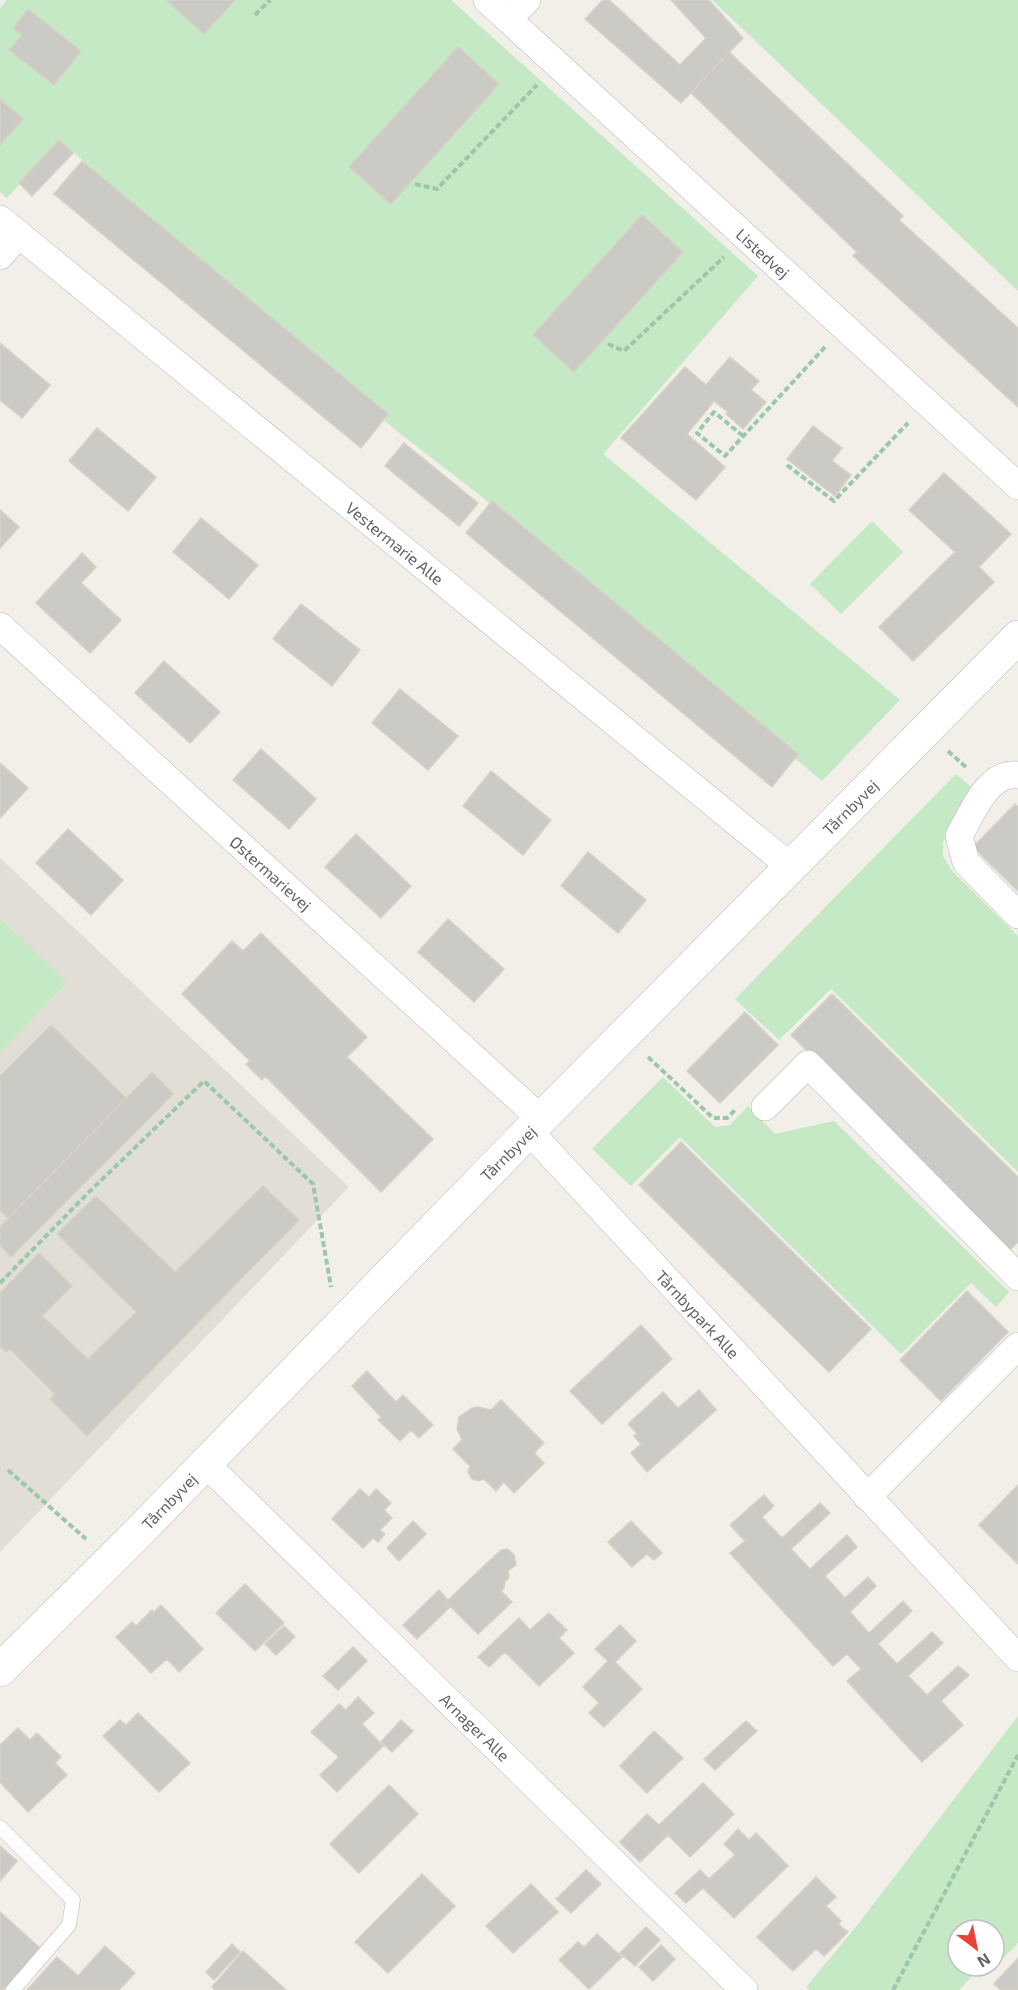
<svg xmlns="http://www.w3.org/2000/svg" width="1018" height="1990" font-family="'Exo 2',sans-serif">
  <rect width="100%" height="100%" fill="#f1efe8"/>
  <path fill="#e1ded6" d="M 0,858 L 349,1187 L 0,1552 Z"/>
  <path fill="#c5e8c5" d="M 7,0 L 451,0 L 758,276 L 603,454 L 900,700 L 822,781 L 482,497 L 397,431 L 59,140 L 7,198 L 0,192 L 0,8 Z
    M 712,0 L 1018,0 L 1018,291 L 726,13 Z
    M 872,521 L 903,552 L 841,614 L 810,584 Z
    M 956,774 L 971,787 L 943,842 L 943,856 L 952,871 L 1018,936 L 1018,1172 L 831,989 L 779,1040 L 735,999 Z
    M 0,919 L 67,982 L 0,1053 Z
    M 663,1077 L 715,1127 L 730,1125 L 748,1106 L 775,1134 L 834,1121 L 1009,1292 L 996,1307 L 971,1283 L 901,1354 L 680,1137 L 631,1186 L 592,1149 Z
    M 1018,1716 L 1018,1943 L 991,1971 L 984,1966 L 994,1966 L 994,1930 L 958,1930 L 958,1966 L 981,1966 L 959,1990 L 810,1990 L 806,1987 L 855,1928 Z"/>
  <path fill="#cccac5" stroke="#d6d1c6" stroke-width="1.5" d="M 166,0 L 235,0 L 204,34 Z
    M 603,0 L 609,0 L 680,65 L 706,38 L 671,0 L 709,0 L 743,38 L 681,103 L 585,19 Z
    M 28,9 L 81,51 L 54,85 L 9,50 L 22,35 L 13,28 Z
    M 458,47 L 499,84 L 391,204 L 349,167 Z
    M 729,52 L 903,216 L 899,220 L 1018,328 L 1018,407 L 853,256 L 857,252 L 691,93 Z
    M 0,99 L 23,119 L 0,145 Z
    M 59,140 L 73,153 L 32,196 L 19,183 Z
    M 82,161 L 388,414 L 361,448 L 54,194 Z
    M 642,215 L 683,252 L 574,372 L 533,335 Z
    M 0,343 L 50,385 L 22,418 L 0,400 Z
    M 730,357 L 759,381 L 751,390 L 766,402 L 743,429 L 726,414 L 728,412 L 714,401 L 687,434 L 725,467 L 696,500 L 621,438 L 685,367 L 706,385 Z
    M 813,426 L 842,448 L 832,461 L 851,475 L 835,496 L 787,459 Z
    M 97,428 L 156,477 L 128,511 L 69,461 Z
    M 404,443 L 478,503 L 459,526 L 385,466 Z
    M 944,473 L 1011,534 L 979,567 L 994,582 L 913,661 L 879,627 L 955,552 L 909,510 Z
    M 492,501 L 798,754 L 772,787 L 466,533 Z
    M 0,510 L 19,527 L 0,548 Z
    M 201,518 L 258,565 L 229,599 L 173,552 Z
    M 82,553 L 96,567 L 81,583 L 121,620 L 90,653 L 36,603 Z
    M 301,604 L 360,650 L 332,686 L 273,639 Z
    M 164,661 L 220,712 L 190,743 L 135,693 Z
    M 400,689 L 458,736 L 428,770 L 372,723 Z
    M 261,749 L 316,799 L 289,829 L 233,780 Z
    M 0,763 L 28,788 L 0,818 Z
    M 491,771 L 551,820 L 523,855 L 463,806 Z
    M 1015,804 L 1018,807 L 1018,891 L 973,847 Z
    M 68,829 L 123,880 L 91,915 L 36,863 Z
    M 356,834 L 411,886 L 381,918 L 325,867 Z
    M 588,852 L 646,900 L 618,933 L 561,886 Z
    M 448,919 L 504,969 L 474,1002 L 418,952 Z
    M 261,933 L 367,1037 L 347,1057 L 433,1139 L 381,1192 L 265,1076 L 262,1080 L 246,1064 L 250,1061 L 182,994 L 232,941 L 243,951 Z
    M 832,994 L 1018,1177 L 1018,1242 L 1010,1250 L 791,1035 Z
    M 745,1012 L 778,1045 L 720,1103 L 687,1071 Z
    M 51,1025 L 126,1098 L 8,1218 L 0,1210 L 0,1076 Z
    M 152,1072 L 173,1094 L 11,1257 L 0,1245 L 0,1227 Z
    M 681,1142 L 871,1329 L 829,1372 L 639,1185 Z
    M 263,1186 L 299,1220 L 87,1436 L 50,1399 L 55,1394 L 10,1349 L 6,1352 L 0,1346 L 0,1293 L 39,1253 L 72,1286 L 42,1316 L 88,1359 L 136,1312 L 57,1234 L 96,1196 L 175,1272 Z
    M 967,1291 L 1008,1332 L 941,1401 L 900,1360 Z
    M 641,1325 L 672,1359 L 602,1424 L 570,1391 Z
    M 367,1371 L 396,1402 L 403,1395 L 433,1425 L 419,1438 L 411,1430 L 400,1441 L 378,1420 L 381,1417 L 352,1386 Z
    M 699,1390 L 716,1410 L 647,1472 L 631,1453 L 641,1444 L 634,1436 L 637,1433 L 628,1424 L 663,1392 L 678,1408 Z
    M 501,1400 L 544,1443 L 534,1453 L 544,1463 L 514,1493 L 504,1482 L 496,1491 L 484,1479 L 478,1481 L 472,1479 L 468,1472 L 470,1466 L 453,1449 L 462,1440 L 457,1429 L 459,1417 L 472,1408 L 478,1407 L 491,1410 Z
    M 1018,1485 L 1018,1564 L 979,1525 Z
    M 360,1489 L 369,1497 L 376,1489 L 391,1503 L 384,1510 L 392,1518 L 380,1530 L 385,1534 L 378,1542 L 373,1538 L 363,1548 L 332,1519 Z
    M 764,1495 L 774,1506 L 762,1517 L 782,1538 L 820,1503 L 830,1513 L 791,1549 L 810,1569 L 847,1535 L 857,1547 L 825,1576 L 845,1598 L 868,1577 L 876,1586 L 850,1612 L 869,1633 L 903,1601 L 912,1611 L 878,1644 L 897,1664 L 932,1632 L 943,1643 L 908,1676 L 927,1695 L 958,1666 L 969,1675 L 941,1701 L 963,1725 L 922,1762 L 847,1681 L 861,1669 L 847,1654 L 833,1666 L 730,1553 L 745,1541 L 730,1525 Z
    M 413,1521 L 426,1534 L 399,1561 L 387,1548 Z
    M 631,1521 L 662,1553 L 654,1560 L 647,1554 L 632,1567 L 608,1542 Z
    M 508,1549 L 514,1555 L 516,1565 L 508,1571 L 509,1578 L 505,1581 L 504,1588 L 501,1591 L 512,1602 L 478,1634 L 446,1602 L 501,1550 Z
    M 245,1584 L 284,1623 L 255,1651 L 216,1613 Z
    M 439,1590 L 448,1600 L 446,1602 L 450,1607 L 417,1639 L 403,1625 Z
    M 161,1605 L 203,1649 L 179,1672 L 167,1659 L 151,1673 L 116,1637 L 132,1622 L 136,1626 L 152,1610 L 154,1612 Z
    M 549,1613 L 567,1630 L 559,1638 L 574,1653 L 539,1686 L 505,1652 L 489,1667 L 478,1657 L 519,1618 L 530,1630 Z
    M 620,1625 L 636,1641 L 615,1662 L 642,1689 L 604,1727 L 589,1713 L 599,1703 L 583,1687 L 608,1661 L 595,1649 Z
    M 284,1626 L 295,1637 L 276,1655 L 265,1644 Z
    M 353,1647 L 367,1661 L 338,1690 L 323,1676 Z
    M 358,1697 L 374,1713 L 362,1724 L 383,1746 L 337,1792 L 320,1775 L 339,1757 L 311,1732 L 339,1704 L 346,1710 Z
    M 138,1713 L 190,1763 L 159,1792 L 103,1736 L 120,1720 L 126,1725 Z
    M 401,1720 L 413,1731 L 392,1752 L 381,1742 Z
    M 746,1721 L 757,1731 L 715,1770 L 704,1759 Z
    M 18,1728 L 30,1740 L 37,1733 L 61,1757 L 55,1763 L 67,1775 L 28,1812 L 0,1782 L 0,1745 Z
    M 654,1731 L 683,1758 L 647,1793 L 620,1766 Z
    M 703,1783 L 734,1814 L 690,1857 L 668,1835 L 640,1862 L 620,1842 L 647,1814 L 659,1825 Z
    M 389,1785 L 418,1814 L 359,1873 L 330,1844 Z
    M 738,1829 L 749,1840 L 756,1833 L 788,1866 L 734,1918 L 703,1888 L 686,1903 L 675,1893 L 700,1870 L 709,1879 L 735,1855 L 724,1844 Z
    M 0,1846 L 17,1861 L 0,1881 Z
    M 586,1870 L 601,1884 L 571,1913 L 556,1899 Z
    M 422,1874 L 455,1906 L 388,1973 L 355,1942 Z
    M 816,1877 L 836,1897 L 826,1906 L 841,1921 L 838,1924 L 848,1932 L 824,1956 L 816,1949 L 793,1971 L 757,1937 Z
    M 531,1884 L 558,1912 L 513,1953 L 486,1926 Z
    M 0,1912 L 41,1949 L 3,1990 L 0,1989 Z
    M 646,1927 L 660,1940 L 635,1966 L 620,1953 Z
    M 597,1934 L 622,1957 L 589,1989 L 559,1960 L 578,1942 L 584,1947 Z
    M 232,1944 L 240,1952 L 214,1980 L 206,1972 Z
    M 661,1945 L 675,1959 L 653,1981 L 639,1967 Z
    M 105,1946 L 135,1973 L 119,1990 L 27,1990 L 57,1957 L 78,1976 Z
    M 243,1951 L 286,1990 L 215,1990 L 212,1987 Z
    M 1018,1958 L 1018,1990 L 1001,1990 L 994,1984 Z"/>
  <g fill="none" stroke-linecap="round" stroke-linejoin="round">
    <g stroke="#b5b8bc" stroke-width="15">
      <path id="lane" d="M 0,1827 L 73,1900 L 69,1925 L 13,1990"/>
    </g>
    <g stroke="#b5b8bc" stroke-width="28">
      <path id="street" d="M 487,0 L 1018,486
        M 508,19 L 527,0
        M 0,219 L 791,867
        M 0,256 L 19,234
        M 0,626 L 541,1119
        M 1018,775 C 987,771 972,814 959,836 L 966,862 L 1018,915
        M 765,1107 L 808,1064 L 1018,1277
        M 529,1131 L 1018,1658
        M 205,1463 L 744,1990
        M 867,1497 L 1018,1346"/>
    </g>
    <g stroke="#b6babf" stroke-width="34">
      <path id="secondary" d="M 0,1670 L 136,1535 L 529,1131 L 1018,637"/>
    </g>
    <path stroke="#9cc7a9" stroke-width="4" stroke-dasharray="6 3" stroke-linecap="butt" d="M 255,15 L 270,0
      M 415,184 L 437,189 L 537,85
      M 608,344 L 624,351 L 724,257
      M 743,436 L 714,412 L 697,433 L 725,456 L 825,347
      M 787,465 L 834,501 L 908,423
      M 948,751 L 967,768
      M 648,1057 L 713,1118 L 727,1118 L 736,1109
      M 0,1283 L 88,1193 L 204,1081 L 313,1184 L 331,1287
      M 8,1470 L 86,1539
      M 893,1990 L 1018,1755"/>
    <use href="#lane" stroke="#fff" stroke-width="14"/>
    <use href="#street" stroke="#fff" stroke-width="27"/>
    <use href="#secondary" stroke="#fff" stroke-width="33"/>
  </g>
  <g text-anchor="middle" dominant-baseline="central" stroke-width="4.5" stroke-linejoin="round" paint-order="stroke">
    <g font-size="16" fill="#5f6368" stroke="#fff">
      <text transform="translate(763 253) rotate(42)">Listedvej</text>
      <text transform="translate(395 543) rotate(39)">Vestermarie Alle</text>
      <text transform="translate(850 807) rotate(-45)">Tårnbyvej</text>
      <text transform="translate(271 873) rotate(42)">Østermarievej</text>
      <text transform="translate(508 1153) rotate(-45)">Tårnbyvej</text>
      <text transform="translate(698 1314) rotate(47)">Tårnbypark Alle</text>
      <text transform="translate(169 1501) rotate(-46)">Tårnbyvej</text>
      <text transform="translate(475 1727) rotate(44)">Arnager Alle</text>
    </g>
  </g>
  <g transform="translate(976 1948) rotate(148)"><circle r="28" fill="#ffffff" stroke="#bfc1c3" stroke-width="1.5"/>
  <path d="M0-4.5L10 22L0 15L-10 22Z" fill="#ea4335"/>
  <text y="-9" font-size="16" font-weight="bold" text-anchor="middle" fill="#5f6368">N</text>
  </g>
</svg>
